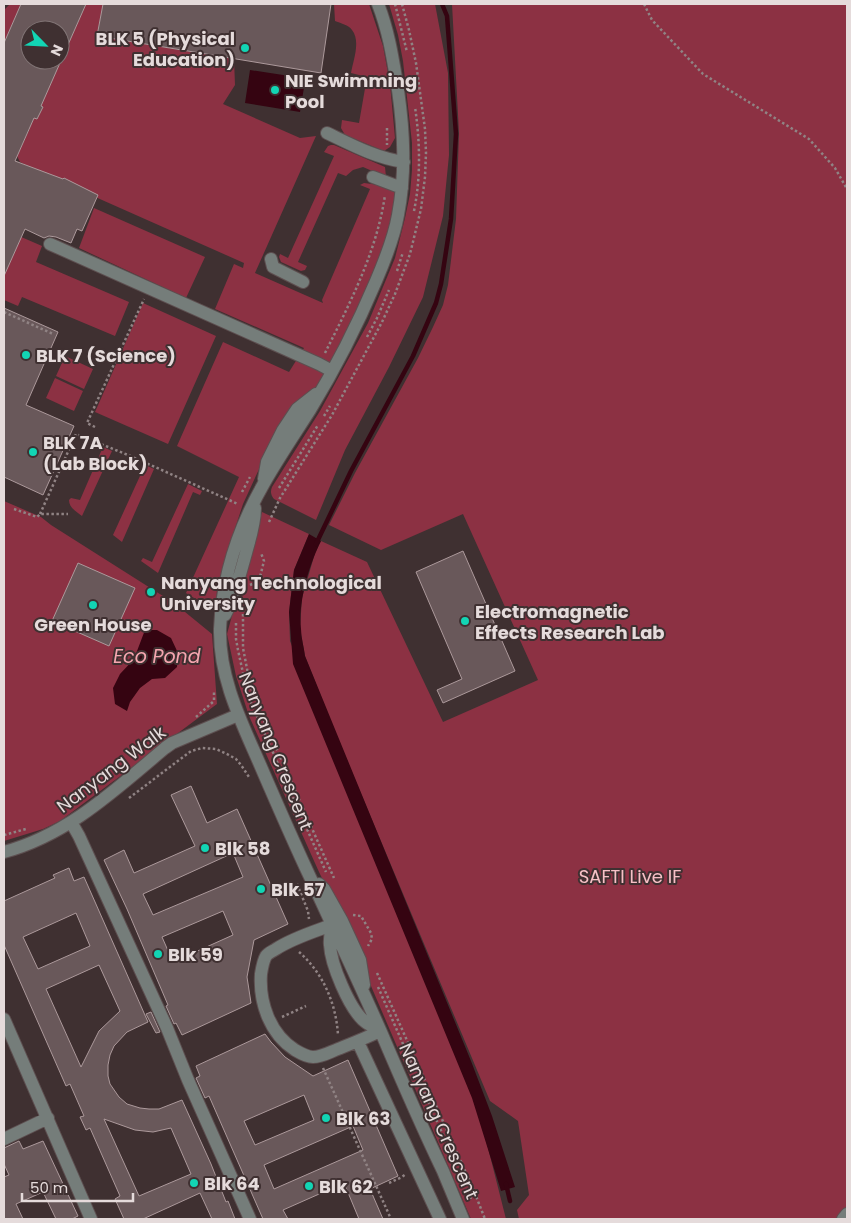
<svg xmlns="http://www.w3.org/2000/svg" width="851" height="1223" font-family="Poppins,sans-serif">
  <rect width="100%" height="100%" fill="#3f3031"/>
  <path fill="#8c3143" d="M 10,4 L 21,4 L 4,43 L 4,10 Z
    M 86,4 L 103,4 L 97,36 L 234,59 L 235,85 L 223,104 L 300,138 L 316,136 L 255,273 L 323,303 L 322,300 L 370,189 L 360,185 L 364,183 L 402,188 L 398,216 L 332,371 L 266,454 L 243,504 L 226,556 L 217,590 L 216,605 C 204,603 196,600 186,593 L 239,477 L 177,446 L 223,342 L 289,372 L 304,348 L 215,309 L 234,264 L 243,268 L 244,263 L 39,172 L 20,162 L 17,156 L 30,128 L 28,127 L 33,117 L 37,119 L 43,107 L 38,105 L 45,96 Z
    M 334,4 L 369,4 L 383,46 L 390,84 L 395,138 L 390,147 L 384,151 L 345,135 L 341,128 L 342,120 L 359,123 L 367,77 L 351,73 C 353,61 361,41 352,30 C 349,25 340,23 335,21 Z
    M 389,4 L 435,4 L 448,73 L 449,155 L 443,216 L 423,297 L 389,367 L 345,450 L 316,520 L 274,499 C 271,495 270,492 272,487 L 320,411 L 368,323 L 395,258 L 405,218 L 410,194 L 412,170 L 412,143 L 403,61 L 398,35 Z
    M 452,4 L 847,4 L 847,1219 L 519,1219 L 517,1210 L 529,1195 L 518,1121 L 490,1101 L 336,734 L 305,656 L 300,628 L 302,598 L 315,553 L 321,541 L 367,562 L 443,722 L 538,680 L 463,514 L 381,550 L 329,525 L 355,473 L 418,358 L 433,327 L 443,305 L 448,285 L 456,219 L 459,133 Z
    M 331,145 L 334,145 L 385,167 L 386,177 L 363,167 L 353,170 L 346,176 L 338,173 L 298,262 L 307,266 L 305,270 L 301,271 L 281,262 L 279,257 L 280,254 L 288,258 L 334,156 L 324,152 L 328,146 Z
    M 94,208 L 205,257 L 186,298 L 79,248 Z
    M 19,236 L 42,246 L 36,262 L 129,302 L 115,336 L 22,297 L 18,306 L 4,300 L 4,271 Z
    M 143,303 L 216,336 L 168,444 L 95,412 Z
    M 65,356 L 93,369 L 84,389 L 56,376 Z
    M 55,378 L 83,391 L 74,411 L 46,398 Z
    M 103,447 L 112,451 L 82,516 C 77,512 69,508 69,500 L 71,498 L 80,500 Z
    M 145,465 L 154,469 L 122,542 L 113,535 Z
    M 188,484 L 202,491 L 200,495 L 193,492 L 158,573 L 141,561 L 143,558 L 152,562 Z
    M 4,501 L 41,517 L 51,525 L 174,603 L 212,634 L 217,704 L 60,821 L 43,829 L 4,841 Z
    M 262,512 L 309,534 L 294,570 L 289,612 L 290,641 L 438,1012 L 469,1081 L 488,1148 L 506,1219 L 471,1219 L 371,986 L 360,955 L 319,872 L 249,716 L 236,676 L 227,634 L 252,542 Z"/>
  <path fill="#350411" d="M 250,70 L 296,77 L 297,73 L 306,75 L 300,112 L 245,103 Z
    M 309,534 L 321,541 C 309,565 298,602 301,629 C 301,638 304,647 305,656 L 471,1061 L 492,1116 L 515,1187 L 501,1191 L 472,1098 L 293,664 L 289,612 L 294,570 Z
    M 145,630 L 157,630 L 171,638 L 178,653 L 177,667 L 165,678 L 152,679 L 140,688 L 130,702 L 127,711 L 115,704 L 113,688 L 120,674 L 134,659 Z"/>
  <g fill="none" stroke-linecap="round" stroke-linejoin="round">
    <path stroke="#350411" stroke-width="4.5" d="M 316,544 L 351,471 L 413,356 L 436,303 L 441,284 L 451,219 L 456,134 L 447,16 L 442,4
      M 506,1184 L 510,1201"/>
  </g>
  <path fill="#69585a" stroke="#ac999b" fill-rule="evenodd" d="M 21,4 L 86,4 L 41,106 L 43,107 L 37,119 L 34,118 L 15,161 L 63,179 L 64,178 L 98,195 L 82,231 L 77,229 L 71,243 L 56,237 L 49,236 L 44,238 L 25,229 L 4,276 L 4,43 ZM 30,30 L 60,30 L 60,60 L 30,60 Z
    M 103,4 L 331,4 L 321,73 L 97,36 Z
    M 4,308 L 58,332 L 26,405 L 74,426 L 43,495 L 4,477 Z
    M 463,551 L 515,671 L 443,703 L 437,690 L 462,679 L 416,572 Z
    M 78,563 L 135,588 L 109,646 L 52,621 Z
    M 191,786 L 207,823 L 237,809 L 288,924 L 254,940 L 247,977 L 251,1003 L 182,1035 L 176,1023 L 174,1024 L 166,1006 L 168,1005 L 127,909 L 104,860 L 124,850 L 134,873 L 195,846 L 171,795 ZM 233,853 L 243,877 L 153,915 L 143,894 ZM 223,911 L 233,935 L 173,962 L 162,937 Z
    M 69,868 L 74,881 L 84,877 L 148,1022 L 127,1032 L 114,1046 L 110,1055 L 108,1065 L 108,1076 L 110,1084 L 119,1097 L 127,1104 L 140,1108 L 149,1109 L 159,1109 L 182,1100 L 211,1164 L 226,1202 L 228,1201 L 235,1219 L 212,1219 L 200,1193 L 143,1219 L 124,1219 L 115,1199 L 120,1196 L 90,1128 L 86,1130 L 80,1117 L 84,1116 L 70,1084 L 66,1086 L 4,945 L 4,901 L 55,878 L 53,875 ZM 76,913 L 90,946 L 38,969 L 23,937 ZM 99,965 L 120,1011 L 99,1031 L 81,1067 L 46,989 ZM 104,1119 L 135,1130 L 153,1132 L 171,1128 L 191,1174 L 139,1196 Z
    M 151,1012 L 160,1032 L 156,1033 L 146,1014 Z
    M 265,1034 L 271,1042 L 285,1057 L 313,1076 L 348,1060 L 398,1176 L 370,1189 L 383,1219 L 359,1219 L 344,1183 L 283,1210 L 288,1219 L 263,1219 L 209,1096 L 205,1098 L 196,1078 L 200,1076 L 196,1066 ZM 304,1095 L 314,1120 L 255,1145 L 244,1121 ZM 353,1126 L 363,1150 L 274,1189 L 264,1165 Z
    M 19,1141 L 23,1149 L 43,1141 L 78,1216 L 72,1219 L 56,1219 L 43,1192 L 16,1204 L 23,1219 L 4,1219 L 4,1176 L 4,1177 L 9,1175 L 4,1164 L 4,1148 Z"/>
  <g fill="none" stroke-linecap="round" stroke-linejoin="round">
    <g stroke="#5d4f50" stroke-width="14">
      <path id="minor" d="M 378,4 C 389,32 393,60 398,90 C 404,133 406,172 398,215 C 394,238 385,260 376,281 C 357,326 335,369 310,410 C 294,435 277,460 263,485 C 238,529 222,579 220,629 C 219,679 242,723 261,767 C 277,804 293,841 310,877 C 334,929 358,980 381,1032 C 401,1079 421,1125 443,1171 L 463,1219
        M 327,133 C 352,145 376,158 404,162
        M 373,177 L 402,188
        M 50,244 L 319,364 L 332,371
        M 271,259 L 273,267 L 303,282
        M 264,479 L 267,462 L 283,430 L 297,409 L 316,394
        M 225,615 C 235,596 240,574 246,553 C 250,538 255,524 255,508
        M 71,822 L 79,836 L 167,1028 L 188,1080 L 250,1219
        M 4,852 C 68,835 116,789 165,748 L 172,743 L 238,715
        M 319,884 L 324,889 L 342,921 L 360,960 L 364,985
        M 332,925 C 313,932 293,938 276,949 C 273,951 268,953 266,956 C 263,961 262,968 261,974 C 259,1003 270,1034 295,1050 C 300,1053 307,1057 313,1057 C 322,1057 330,1052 338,1049 C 353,1043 366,1038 380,1031
        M 332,926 C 331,932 329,939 330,945 C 331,965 349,1007 363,1020 C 368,1025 375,1027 380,1031
        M 4,1019 L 91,1219
        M 358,1042 L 440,1219
        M 4,1139 L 48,1118
        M 843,1219 L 847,1214"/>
    </g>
    <path stroke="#908384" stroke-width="2.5" stroke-dasharray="2.5 2.5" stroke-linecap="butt" d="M 395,4 L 407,52
      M 644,4 L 652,20 L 703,74 L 809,139 L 835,168 L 847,189
      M 387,128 L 387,145
      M 414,211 C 421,177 420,141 415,107
      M 397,271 L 403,252
      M 4,312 L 53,334
      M 367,337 L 377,318 L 389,290
      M 325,353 C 350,303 377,251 385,195
      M 324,416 L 330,406
      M 95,427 L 87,423 L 144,299
      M 279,488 L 318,425
      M 242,492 L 250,477
      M 14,509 L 37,517 L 40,514 L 68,514
      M 40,514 L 76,434 L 128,455 L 238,504
      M 269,522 L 280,498 L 332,415 L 382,322 L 395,294 L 410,254 L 421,209 L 425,177 L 426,153 L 425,129 L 416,63 L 409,30 L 402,4
      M 250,585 L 259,581 L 264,561 L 261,553
      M 243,609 L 243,648 L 249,679 L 254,698 L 334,878
      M 236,623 L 236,639 L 238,650 L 248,696 L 326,872
      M 196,717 L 214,701 L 214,690
      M 129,798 L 191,751 L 202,748 L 216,749 L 227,754 L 236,759 L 241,765 L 249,777
      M 4,835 L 26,829
      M 297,884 L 308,911 L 309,919
      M 353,915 L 361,916 L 371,933 L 372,939 L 368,946
      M 299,952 C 323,973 336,1003 338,1035
      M 377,973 L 474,1191 L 485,1219
      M 378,987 L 454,1160
      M 282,1017 L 306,1006
      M 323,1068 L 391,1219
      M 463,1179 L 471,1199
      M 389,1183 L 402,1177 L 406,1174"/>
    <use href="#minor" stroke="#757d7a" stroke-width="12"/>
  </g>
  <g fill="#12d5b4" stroke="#3f3031" stroke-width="2">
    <circle cx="245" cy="48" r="5"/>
    <circle cx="275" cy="90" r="5"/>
    <circle cx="26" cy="355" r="5"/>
    <circle cx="33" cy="452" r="5"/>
    <circle cx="151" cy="592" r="5"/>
    <circle cx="93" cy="605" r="5"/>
    <circle cx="465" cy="621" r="5"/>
    <circle cx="205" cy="848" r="5"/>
    <circle cx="261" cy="889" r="5"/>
    <circle cx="158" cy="954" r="5"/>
    <circle cx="326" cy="1118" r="5"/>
    <circle cx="194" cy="1183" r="5"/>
    <circle cx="309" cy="1186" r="5"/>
  </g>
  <g text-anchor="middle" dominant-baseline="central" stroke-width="4" stroke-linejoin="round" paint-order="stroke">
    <g font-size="18" font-weight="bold" fill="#e5dbdb" stroke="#3f3031" text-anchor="start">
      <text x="235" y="38" text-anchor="end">BLK 5 (Physical<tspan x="235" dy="21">Education)</tspan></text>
      <text x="285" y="80">NIE Swimming<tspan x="285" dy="21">Pool</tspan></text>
      <text x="36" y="355">BLK 7 (Science)</text>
      <text x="43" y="442">BLK 7A<tspan x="43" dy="21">(Lab Block)</tspan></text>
      <text x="161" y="582">Nanyang Technological<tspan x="161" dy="21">University</tspan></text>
      <text x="475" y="611">Electromagnetic<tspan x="475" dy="21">Effects Research Lab</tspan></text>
      <text x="93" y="624" text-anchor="middle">Green House</text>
      <text x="215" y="848">Blk 58</text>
      <text x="271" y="889">Blk 57</text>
      <text x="168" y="954">Blk 59</text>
      <text x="336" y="1118">Blk 63</text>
      <text x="204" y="1183">Blk 64</text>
      <text x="319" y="1186">Blk 62</text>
    </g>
    <g font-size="18" fill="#e5dbdb" stroke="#3f3031">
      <text transform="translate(276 751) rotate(68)">Nanyang Crescent</text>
      <text transform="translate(111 769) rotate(-37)">Nanyang Walk</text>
      <text transform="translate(439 1121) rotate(66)">Nanyang Crescent</text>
    </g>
    <g font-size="18" fill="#f7c0c6" stroke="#3f3031">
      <text x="630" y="876">SAFTI Live IF</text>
    </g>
    <g font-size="19" font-style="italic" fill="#f6a6b0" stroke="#3f3031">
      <text x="157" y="656">Eco Pond</text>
    </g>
  </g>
  <rect width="851" height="1223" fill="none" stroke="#e5dbdb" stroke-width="10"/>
  <g transform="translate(45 45) rotate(114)"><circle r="24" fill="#3f3031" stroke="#817475"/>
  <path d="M0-4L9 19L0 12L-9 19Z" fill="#12d5b4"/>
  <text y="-8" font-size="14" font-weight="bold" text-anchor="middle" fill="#e5dbdb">N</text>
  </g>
  <path d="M22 1193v8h111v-8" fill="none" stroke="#e5dbdb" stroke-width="2.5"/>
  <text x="30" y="1193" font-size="15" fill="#e5dbdb" stroke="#3f3031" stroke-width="4" paint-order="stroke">50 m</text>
</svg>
